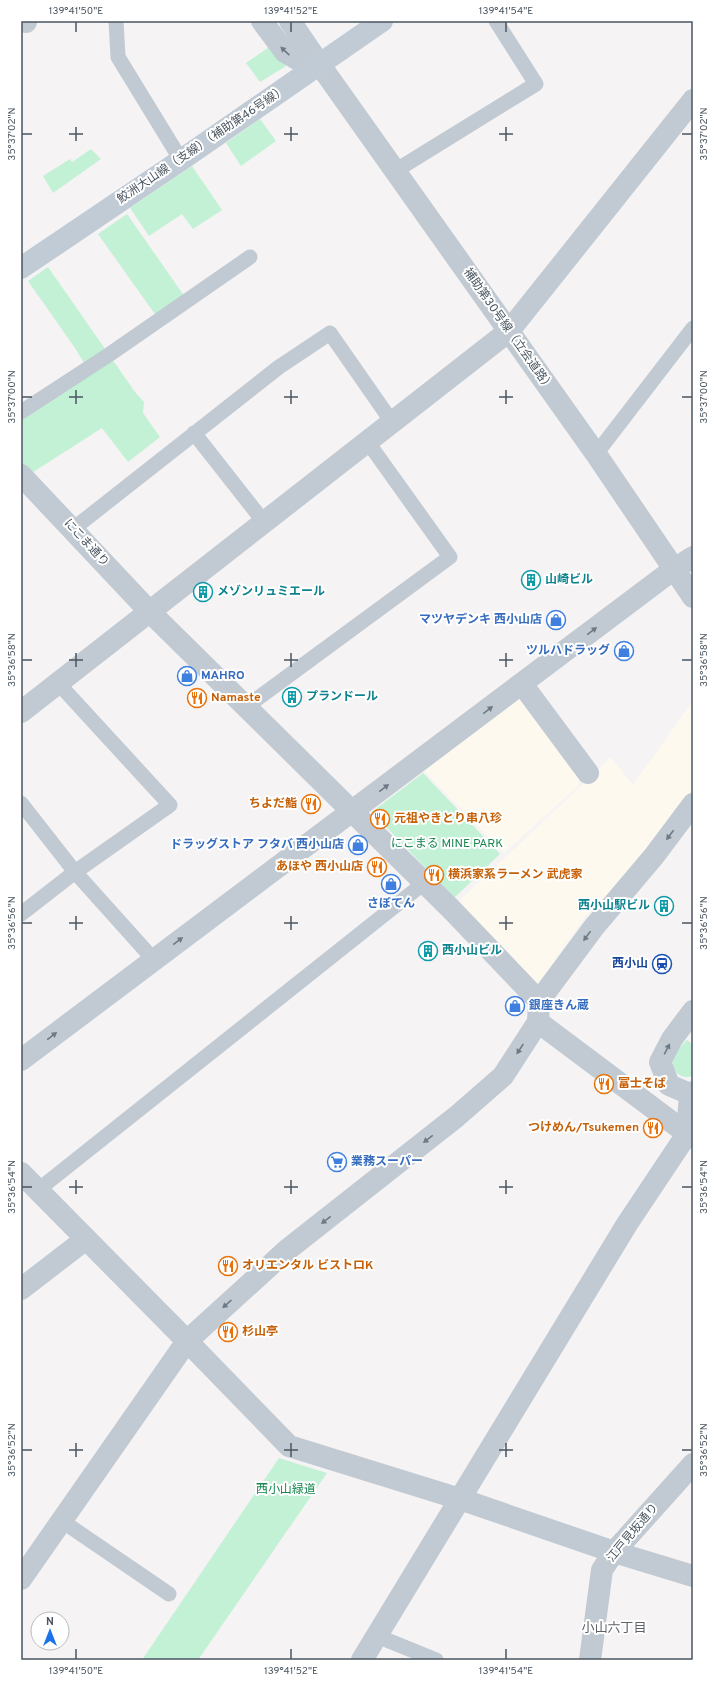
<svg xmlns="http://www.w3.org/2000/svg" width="714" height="1681" font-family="Overpass,'Noto Sans JP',sans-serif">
  <rect width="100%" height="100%" fill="#f5f3f3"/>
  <path fill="#fdf9ef" d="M 522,696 L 580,772 L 578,786 L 504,853 L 424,771 Z
    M 693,701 L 693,790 L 663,835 L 640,862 L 585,917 L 537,986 L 457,903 L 611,757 L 633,785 Z"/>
  <path fill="#c3f1d5" d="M 272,45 L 286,66 L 260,82 L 246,63 Z
    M 260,119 L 276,141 L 241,166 L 226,143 Z
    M 91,149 L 101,159 L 53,193 L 43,176 L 70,159 L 72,162 Z
    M 192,166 L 222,210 L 193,229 L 182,214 L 149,236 L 130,208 Z
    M 127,214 L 185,297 L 157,317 L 98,234 Z
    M 48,267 L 135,392 L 144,402 L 143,413 L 160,437 L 128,462 L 102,428 L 30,474 L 21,464 L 21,416 L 87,368 L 75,348 L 28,281 Z
    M 423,773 L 500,854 L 454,898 L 372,812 Z
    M 687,1040 L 693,1045 L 693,1076 C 682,1079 678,1075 672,1067 C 673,1054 678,1049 687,1040 Z
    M 279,1458 L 327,1473 L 198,1660 L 142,1660 Z"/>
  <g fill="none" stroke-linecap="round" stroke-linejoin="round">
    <path stroke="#c1cad2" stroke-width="15" d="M 116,21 L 118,57 L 181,160
      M 395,171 L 536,84 L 496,21
      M 21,412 L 110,354 L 250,257
      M 194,433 L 264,522
      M 596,454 L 693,328
      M 73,529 L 279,367 L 330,333 L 392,422
      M 246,707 L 450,557 L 367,441
      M 21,803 L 75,872 L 154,960
      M 21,914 L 75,872 L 170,805 L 58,683
      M 38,1190 L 424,883
      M 62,1521 L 169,1594
      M 377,1636 L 436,1660"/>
    <path stroke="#c1cad2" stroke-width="22" d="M 538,1022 L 693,1138"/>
    <path stroke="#c1cad2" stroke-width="22" d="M 262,21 L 285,52 L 297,59 L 320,65
      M 290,21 L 320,65
      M 26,22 L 26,21
      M 21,475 L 149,611 L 451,909 L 539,1001
      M 522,684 L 588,773
      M 21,712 L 509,331 L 693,100
      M 693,1011 L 672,1039 L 660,1062 L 669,1085 L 690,1094 L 693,1092
      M 21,1060 L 674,569 L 693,557
      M 21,1173 L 187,1341 L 289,1446 L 460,1499 L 614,1552 L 693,1576
      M 21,1289 L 86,1239
      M 21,1579 L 187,1341 L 287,1250 L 456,1117 L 503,1076 L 538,1022 L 539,1001 L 594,927 L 654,856 L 693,804
      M 362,1660 L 627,1224 L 687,1134 L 690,1094
      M 590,1660 L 602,1570 L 614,1552 L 693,1464"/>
    <path stroke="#c1cad2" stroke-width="22" d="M 320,65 L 596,454 L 693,597"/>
    <path stroke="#c1cbd6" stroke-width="22" d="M 21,268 L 181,160 L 382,21"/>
  </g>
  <defs><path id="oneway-solid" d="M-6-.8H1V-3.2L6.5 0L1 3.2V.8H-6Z"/></defs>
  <g fill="#6e7983">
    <use href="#oneway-solid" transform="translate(285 51) rotate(-137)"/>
    <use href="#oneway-solid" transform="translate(592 631) rotate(-37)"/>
    <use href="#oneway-solid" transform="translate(488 710) rotate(-37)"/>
    <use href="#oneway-solid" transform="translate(384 788) rotate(-37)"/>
    <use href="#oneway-solid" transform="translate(670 835) rotate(127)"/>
    <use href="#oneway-solid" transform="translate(587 936) rotate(126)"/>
    <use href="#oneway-solid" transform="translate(178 941) rotate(-37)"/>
    <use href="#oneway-solid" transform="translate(52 1036) rotate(-37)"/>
    <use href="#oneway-solid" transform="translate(520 1049) rotate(123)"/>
    <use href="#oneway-solid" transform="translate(667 1049) rotate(-63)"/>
    <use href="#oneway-solid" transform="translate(428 1139) rotate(142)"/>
    <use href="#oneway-solid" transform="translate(326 1220) rotate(142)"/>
    <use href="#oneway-solid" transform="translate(227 1304) rotate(138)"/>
  </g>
  <path fill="none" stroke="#4a5661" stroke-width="1.5" d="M 76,22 L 76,32M 291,22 L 291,32M 506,22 L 506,32M 76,127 L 76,141M 291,127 L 291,141M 506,127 L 506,141M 22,134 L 32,134M 69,134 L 83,134M 284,134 L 298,134M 499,134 L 513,134M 682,134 L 692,134M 76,390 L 76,404M 291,390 L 291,404M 506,390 L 506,404M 22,397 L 32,397M 69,397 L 83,397M 284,397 L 298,397M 499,397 L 513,397M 682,397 L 692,397M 76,653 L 76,667M 291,653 L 291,667M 506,653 L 506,667M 22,660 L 32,660M 69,660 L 83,660M 284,660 L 298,660M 499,660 L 513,660M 682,660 L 692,660M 76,916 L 76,930M 291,916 L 291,930M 506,916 L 506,930M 22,923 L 32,923M 69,923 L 83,923M 284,923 L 298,923M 499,923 L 513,923M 682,923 L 692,923M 76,1180 L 76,1194M 291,1180 L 291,1194M 506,1180 L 506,1194M 22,1187 L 32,1187M 69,1187 L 83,1187M 284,1187 L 298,1187M 499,1187 L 513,1187M 682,1187 L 692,1187M 76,1443 L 76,1457M 291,1443 L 291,1457M 506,1443 L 506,1457M 22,1450 L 32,1450M 69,1450 L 83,1450M 284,1450 L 298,1450M 499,1450 L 513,1450M 682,1450 L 692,1450M 76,1649 L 76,1659M 291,1649 L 291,1659M 506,1649 L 506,1659"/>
  <defs>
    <g id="building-ring" transform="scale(1)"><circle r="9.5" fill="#fff" stroke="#0f9aa8" stroke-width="1.5"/><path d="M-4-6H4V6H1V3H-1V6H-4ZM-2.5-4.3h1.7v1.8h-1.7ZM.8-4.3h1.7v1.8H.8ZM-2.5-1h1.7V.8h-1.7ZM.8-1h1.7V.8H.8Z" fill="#0f9aa8"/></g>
    <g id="shop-ring" transform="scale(1)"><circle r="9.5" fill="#fff" stroke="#3f7fe0" stroke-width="1.5"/><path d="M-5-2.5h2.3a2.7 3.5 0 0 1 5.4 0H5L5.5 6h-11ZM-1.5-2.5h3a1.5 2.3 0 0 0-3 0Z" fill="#3f7fe0"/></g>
    <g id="restaurant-ring" transform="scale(1)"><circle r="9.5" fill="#fff" stroke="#e8710a" stroke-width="1.5"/><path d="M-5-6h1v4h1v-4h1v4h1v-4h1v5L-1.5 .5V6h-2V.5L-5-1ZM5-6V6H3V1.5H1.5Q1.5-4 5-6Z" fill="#e8710a"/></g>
    <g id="station-ring" transform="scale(1)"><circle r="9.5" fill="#fff" stroke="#1a4fb4" stroke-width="1.5"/><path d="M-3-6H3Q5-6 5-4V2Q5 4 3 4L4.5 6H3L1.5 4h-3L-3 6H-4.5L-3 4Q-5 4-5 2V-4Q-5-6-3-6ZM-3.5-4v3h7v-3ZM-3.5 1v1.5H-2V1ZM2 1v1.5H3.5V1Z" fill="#1a4fb4"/></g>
    <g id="supermarket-ring" transform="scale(1)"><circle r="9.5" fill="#fff" stroke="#3f7fe0" stroke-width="1.5"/><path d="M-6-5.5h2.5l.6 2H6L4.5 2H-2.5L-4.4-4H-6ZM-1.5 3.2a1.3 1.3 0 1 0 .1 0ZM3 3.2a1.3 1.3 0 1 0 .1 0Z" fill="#3f7fe0"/></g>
  </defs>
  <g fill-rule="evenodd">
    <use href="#building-ring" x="531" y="580"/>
    <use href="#building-ring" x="203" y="592"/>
    <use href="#shop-ring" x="556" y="620"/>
    <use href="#shop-ring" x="624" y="651"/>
    <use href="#shop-ring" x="187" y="676"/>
    <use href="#building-ring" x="292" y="697"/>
    <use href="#restaurant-ring" x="197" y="698"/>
    <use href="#restaurant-ring" x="311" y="804"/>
    <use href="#restaurant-ring" x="380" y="819"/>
    <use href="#shop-ring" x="358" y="845"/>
    <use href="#restaurant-ring" x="377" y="867"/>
    <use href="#restaurant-ring" x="434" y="875"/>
    <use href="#shop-ring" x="391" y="884"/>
    <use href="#building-ring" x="664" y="906"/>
    <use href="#building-ring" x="428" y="951"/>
    <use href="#station-ring" x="662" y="964"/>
    <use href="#shop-ring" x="515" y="1006"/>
    <use href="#restaurant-ring" x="604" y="1084"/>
    <use href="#restaurant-ring" x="653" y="1128"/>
    <use href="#supermarket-ring" x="337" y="1162"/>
    <use href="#restaurant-ring" x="228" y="1266"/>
    <use href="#restaurant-ring" x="228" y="1332"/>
  </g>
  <g text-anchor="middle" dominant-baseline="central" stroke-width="4" stroke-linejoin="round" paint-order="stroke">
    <g font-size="12" fill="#4a5661" stroke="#fff">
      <text transform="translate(202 145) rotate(-34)">鮫洲大山線（支線）（補助第46号線）</text>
      <text transform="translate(508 330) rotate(55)">補助第30号線（立会道路）</text>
      <text transform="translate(86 543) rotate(47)">にこま通り</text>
      <text transform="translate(633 1533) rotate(-50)">江戸見坂通り</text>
    </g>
    <g font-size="12" font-weight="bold" fill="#0d838f" stroke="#fff" text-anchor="start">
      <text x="545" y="580">山崎ビル</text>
      <text x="217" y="592">メゾンリュミエール</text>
      <text x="306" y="697">プランドール</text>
      <text x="650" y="906" text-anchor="end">西小山駅ビル</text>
      <text x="442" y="951">西小山ビル</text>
    </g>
    <g font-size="12" font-weight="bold" fill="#366cbe" stroke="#fff" text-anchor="end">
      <text x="542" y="620">マツヤデンキ 西小山店</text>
      <text x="610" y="651">ツルハドラッグ</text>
      <text x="201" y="676" text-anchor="start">MAHRO</text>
      <text x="344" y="845">ドラッグストア フタバ 西小山店</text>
      <text x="391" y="904" text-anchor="middle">さぼてん</text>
      <text x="529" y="1006" text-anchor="start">銀座きん蔵</text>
      <text x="351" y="1162" text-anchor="start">業務スーパー</text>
    </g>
    <g font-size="12" font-weight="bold" fill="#c56008" stroke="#fff" text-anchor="start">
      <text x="211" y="698">Namaste</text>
      <text x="297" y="804" text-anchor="end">ちよだ鮨</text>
      <text x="394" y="819">元祖やきとり串八珍</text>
      <text x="363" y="867" text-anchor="end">あほや 西小山店</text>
      <text x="448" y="875">横浜家系ラーメン 武虎家</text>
      <text x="618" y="1084">富士そば</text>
      <text x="639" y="1128" text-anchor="end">つけめん/Tsukemen</text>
      <text x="242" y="1266">オリエンタル ビストロK</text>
      <text x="242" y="1332">杉山亭</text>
    </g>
    <g font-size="12" fill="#17864f" stroke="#fff">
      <text x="447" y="844">にこまる MINE PARK</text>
      <text x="286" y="1490">西小山緑道</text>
    </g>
    <g font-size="12" font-weight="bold" fill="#164399" stroke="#fff" text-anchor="end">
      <text x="648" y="964">西小山</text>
    </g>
    <g font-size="13" fill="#5f6368" stroke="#fff">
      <text x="614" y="1629">小山六丁目</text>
    </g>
  </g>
  <rect width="714" height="1681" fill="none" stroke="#ffffff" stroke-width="44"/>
  <g transform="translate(50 1631)"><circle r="19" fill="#ffffff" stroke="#b7bbc0"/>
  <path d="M0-3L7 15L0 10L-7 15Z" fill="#1a73e8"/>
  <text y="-6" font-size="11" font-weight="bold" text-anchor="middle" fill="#4a5661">N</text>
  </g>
  <rect x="22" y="22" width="670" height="1637" fill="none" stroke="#4a5661" stroke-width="1.5"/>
  <g font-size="10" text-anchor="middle" fill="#4a5661">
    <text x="76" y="14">139°41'50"E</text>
    <text x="291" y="14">139°41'52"E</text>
    <text x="506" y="14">139°41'54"E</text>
    <text transform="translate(11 134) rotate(-90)" y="4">35°37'02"N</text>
    <text transform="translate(703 134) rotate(-90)" y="4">35°37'02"N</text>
    <text transform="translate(11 397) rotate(-90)" y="4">35°37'00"N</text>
    <text transform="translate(703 397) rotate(-90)" y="4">35°37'00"N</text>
    <text transform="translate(11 660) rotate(-90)" y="4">35°36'58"N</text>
    <text transform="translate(703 660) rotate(-90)" y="4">35°36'58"N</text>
    <text transform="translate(11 923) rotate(-90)" y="4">35°36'56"N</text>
    <text transform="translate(703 923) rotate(-90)" y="4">35°36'56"N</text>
    <text transform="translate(11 1187) rotate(-90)" y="4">35°36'54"N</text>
    <text transform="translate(703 1187) rotate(-90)" y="4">35°36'54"N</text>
    <text transform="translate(11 1450) rotate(-90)" y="4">35°36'52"N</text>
    <text transform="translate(703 1450) rotate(-90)" y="4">35°36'52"N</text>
    <text x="76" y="1674">139°41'50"E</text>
    <text x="291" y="1674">139°41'52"E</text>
    <text x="506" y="1674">139°41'54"E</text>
  </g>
</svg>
